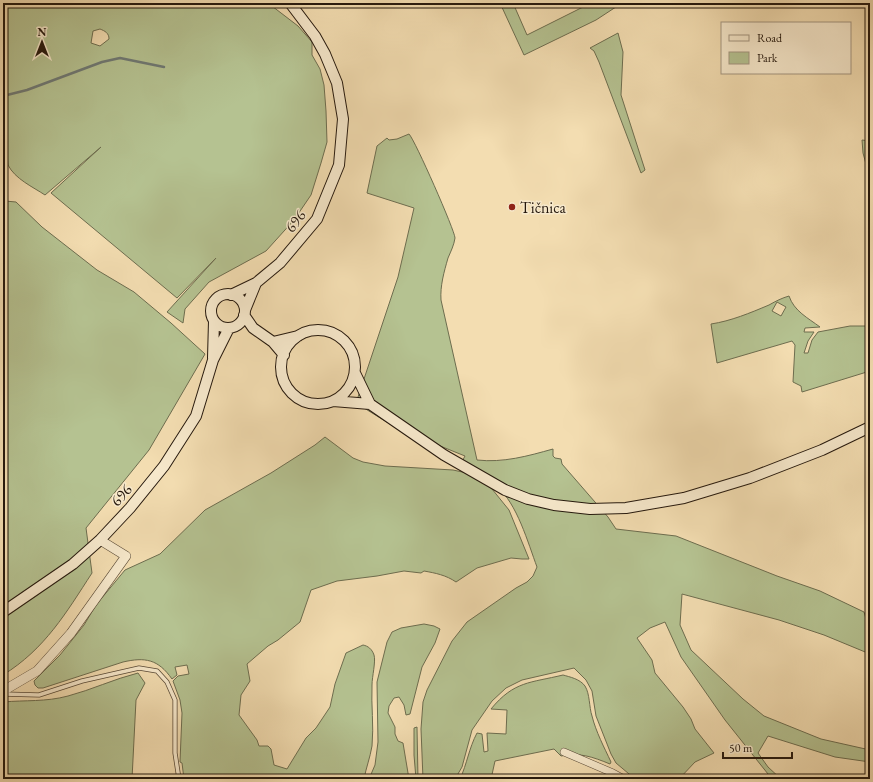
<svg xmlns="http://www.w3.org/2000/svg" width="873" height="782" font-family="'EB Garamond',serif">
  <rect width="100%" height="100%" fill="#f3ddb1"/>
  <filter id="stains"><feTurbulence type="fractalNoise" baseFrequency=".005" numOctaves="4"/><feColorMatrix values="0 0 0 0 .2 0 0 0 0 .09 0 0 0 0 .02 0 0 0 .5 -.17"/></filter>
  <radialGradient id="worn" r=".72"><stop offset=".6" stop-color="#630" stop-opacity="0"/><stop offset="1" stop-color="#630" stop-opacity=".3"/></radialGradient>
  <path fill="#b5c291" stroke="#6d6d4f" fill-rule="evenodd" d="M 3,3 L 268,3 L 298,26 L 312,42 L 312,55 L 320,69 L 324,85 L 326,111 L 327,142 L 321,163 L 311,195 L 294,220 L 266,251 L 209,282 L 185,309 L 183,323 L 167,312 L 216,258 L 177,298 L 51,193 L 101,147 L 45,195 C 33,187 15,179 8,165 L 3,107 ZM 100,29 C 105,31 109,33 109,39 L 100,46 L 91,43 L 93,31 Z
    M 500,3 L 513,3 L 527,35 L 591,3 L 622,3 L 596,20 L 524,55 Z
    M 618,33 L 623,52 L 621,95 L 645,170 L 641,173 L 599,62 L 594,51 L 590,48 Z
    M 409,134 C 415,140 455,231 455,238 C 454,245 451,251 448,258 C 444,272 440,286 441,300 L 477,460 C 503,463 528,456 553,449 L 553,456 L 555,458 L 561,459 L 562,464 L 608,517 L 616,529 L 676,536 L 777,576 L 820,591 L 864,612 L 870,632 L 870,654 L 824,635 L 779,620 L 682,594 L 680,625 L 691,650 L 743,699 L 764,716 L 821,739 L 870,750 L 870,762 L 835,757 L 768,736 L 758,753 L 768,767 L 781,779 L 772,779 L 725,720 L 681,657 L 665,622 L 650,628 L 637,638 L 652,660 L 655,673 L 683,707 L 691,719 L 695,729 L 714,753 L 695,762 L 679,779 L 635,779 L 616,763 L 611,754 L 596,716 L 592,691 L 586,680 L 574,668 L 522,680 L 506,688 L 492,701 L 472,730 L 462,767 L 455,779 L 423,779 L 421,729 L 423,702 L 427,690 L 452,641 L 467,622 L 516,588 L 527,582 L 533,576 L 537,567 C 528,543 517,503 497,487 C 489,480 469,472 459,467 L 465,456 L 398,429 L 356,403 L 398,277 L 414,208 L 367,193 L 377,146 L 387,138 L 389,140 L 397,139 Z
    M 862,140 L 870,141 L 870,162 L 866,164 L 863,153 Z
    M 5,201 L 16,202 L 42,227 L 97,270 L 134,292 L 171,323 L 205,354 L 149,450 L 86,528 L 92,573 C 66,613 45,649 3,675 L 3,202 Z
    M 789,296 C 794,311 808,318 820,327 L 805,328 L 804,332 L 814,332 L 808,341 L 804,353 L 808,353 L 812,340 L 818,332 L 850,326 L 870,326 L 870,371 L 802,392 L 801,386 L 793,382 L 795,345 L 792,341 L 717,363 L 711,324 C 731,321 750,313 769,305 C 776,301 782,298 789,296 ZM 777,302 L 786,307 L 781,316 L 772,311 Z
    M 325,437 L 353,458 L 363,462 L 385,466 L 453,470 L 467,473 L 478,477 L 492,489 L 509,510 L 529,559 L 522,559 L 511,558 L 477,568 L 456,582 C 446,575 435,573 424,571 L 421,573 L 404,571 L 377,576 L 337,581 L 311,590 L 300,622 L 278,640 L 268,646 L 247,664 L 250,681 L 241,695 L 239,715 L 257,740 L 259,746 L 268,746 L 271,749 L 274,765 L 287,769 L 306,738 L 316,728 L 330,707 L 335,684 L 346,653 L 363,645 C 368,646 372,649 374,655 C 376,661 372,677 372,685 C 371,705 374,726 372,746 C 370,758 366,768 364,779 L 184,779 L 182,763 L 180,762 L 182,713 L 180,700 L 173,681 L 178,676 L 189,674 L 187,665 L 175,667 L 177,675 L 172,679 C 158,659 145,657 123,662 L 43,688 L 38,688 L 35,685 L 34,681 L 60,655 L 84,625 L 96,605 L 125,570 L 160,554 L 205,510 L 271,473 L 315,445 Z
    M 424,624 L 434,626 L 440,629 L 435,643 L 422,667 L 410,714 L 406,715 L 404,705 L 399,697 L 394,698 L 389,706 L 388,713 L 395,727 L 395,734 L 398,741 L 403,743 L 409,779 L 369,779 L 375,765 L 378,742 L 377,682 L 387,642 L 392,632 L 401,628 Z
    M 138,673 L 145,683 L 136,700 L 132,779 L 3,779 L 3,702 C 25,700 46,702 68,696 C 91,690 114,679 138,673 Z
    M 563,675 C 570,677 580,679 585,686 C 590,694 589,707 592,716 C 596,732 604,747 611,762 L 610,764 C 593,757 579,752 561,756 L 554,749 L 495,761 L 491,779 L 460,779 C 467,764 469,748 477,733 L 482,734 L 484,752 L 488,751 L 487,733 L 506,734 L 507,710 L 491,709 C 514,681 530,683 563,675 Z
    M 417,727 L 418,779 L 416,779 L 414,755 L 414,728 Z"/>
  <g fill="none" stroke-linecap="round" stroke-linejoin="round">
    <path stroke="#6f7974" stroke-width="2.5" d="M 3,96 L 27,90 L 102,62 L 120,58 L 164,67"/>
    <g stroke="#584936" stroke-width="5">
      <path id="service" d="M 3,694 L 39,695 L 82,681 L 139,668 L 157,671 L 167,682 L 175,700 L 175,753 L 179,779"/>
    </g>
    <g stroke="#584936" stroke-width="8">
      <path id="minor" d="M 564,752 L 613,773 L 624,779"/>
    </g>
    <g stroke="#584936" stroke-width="10">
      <path id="tertiary" d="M 3,691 L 37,671 L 71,633 L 126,556 L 100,540"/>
    </g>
    <g stroke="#25180d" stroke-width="12">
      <path id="secondary" d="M211 311a17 17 0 1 1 34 0a17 17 0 1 1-34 0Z
        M 231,295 L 256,283 L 280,263 L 317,219 L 339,165 L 343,119 L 337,83 L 325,54 L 315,36 L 290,3
        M 245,310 L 256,283
        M 244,315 L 253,328 L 273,342 L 284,355
        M281 367a37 37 0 1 1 74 0a37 37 0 1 1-74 0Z
        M 273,342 L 298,336
        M 213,358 L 214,321
        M 355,373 L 370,404
        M 333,401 L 370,404 L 444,455 L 505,490 L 528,499 L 554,505 L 590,509 L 626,508 L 684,498 L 750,478 L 822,450 L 870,427
        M 3,612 L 73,564 L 100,540 L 130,508 L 164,466 L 196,416 L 213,360 L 229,328"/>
    </g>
    <use href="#service" stroke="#f7e9cc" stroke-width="3.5"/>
    <use href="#minor" stroke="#f7e9cc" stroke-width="7"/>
    <use href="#tertiary" stroke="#f7e9cc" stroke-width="9"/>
    <use href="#secondary" stroke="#f7e9cc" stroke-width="10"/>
  </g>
  <circle fill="#8f2418" stroke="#f7e9cc" stroke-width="1.5" cx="512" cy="207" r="4"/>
  <g text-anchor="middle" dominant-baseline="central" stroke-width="3" stroke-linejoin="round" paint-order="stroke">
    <g font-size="16" fill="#25180d" stroke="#f7e9cc" text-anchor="start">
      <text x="520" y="207">Tičnica</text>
    </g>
    <g font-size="16" fill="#25180d" stroke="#f7e9cc">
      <text transform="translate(295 221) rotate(-52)">696</text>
      <text transform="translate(121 495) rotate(-49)">696</text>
    </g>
  </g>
  <rect width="873" height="782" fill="none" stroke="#f3ddb1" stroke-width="16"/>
  <rect x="4" y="4" width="865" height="774" fill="none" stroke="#25180d" stroke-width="2"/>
  <rect x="8" y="8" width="857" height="766" fill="none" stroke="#25180d"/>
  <rect x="721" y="22" width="130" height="52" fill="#f7e9cc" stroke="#a39580"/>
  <rect x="729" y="35" width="20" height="6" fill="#f7e9cc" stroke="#a39580"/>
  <text x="757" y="42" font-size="12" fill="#25180d">Road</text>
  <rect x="729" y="52" width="20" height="12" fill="#b5c291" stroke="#a39580"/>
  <text x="757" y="62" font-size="12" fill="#25180d">Park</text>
  <g transform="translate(42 42)" stroke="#f7e9cc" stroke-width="3" paint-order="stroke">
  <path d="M0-3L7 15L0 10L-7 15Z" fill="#25180d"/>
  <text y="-6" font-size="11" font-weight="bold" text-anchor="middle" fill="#25180d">N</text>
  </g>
  <path d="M723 752v6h69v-6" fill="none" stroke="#25180d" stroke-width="2"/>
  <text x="729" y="752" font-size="12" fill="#25180d" stroke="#f7e9cc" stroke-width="3" paint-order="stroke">50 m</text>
  <rect width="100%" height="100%" filter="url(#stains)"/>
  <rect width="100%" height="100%" fill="url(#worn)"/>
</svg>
